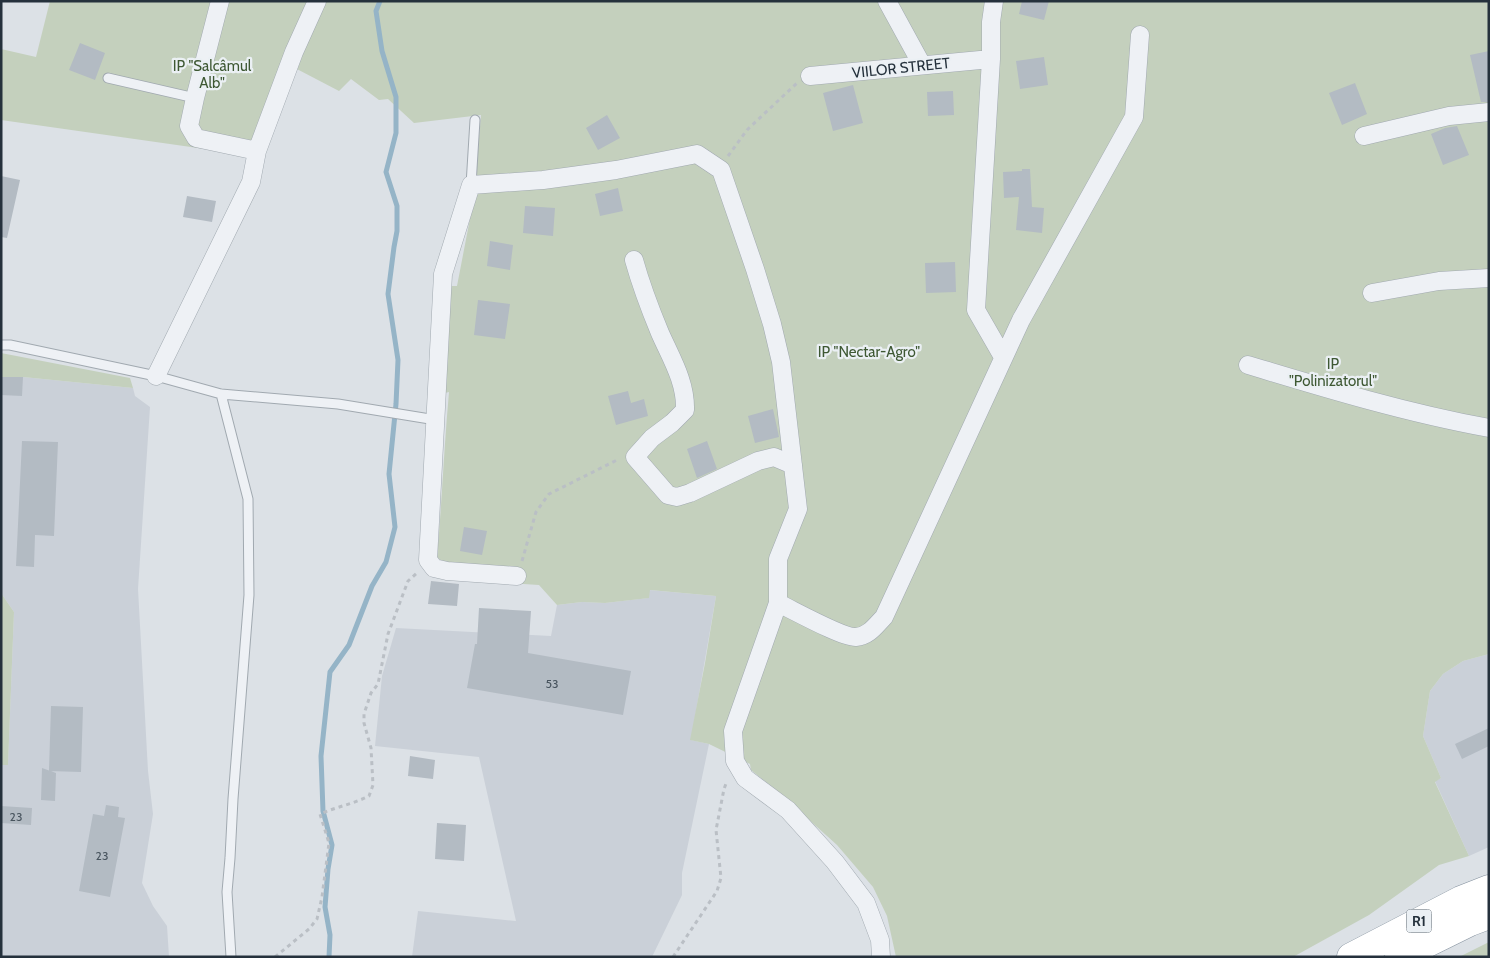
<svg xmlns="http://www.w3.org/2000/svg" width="1490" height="958" font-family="Cabin,sans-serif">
  <rect width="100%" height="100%" fill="#dce1e6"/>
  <path fill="#cad0d8" d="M 1,377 L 23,377 L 133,388 L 135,396 L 150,407 L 138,589 L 148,771 L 153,814 L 142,883 L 153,906 L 167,926 L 169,957 L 1,957 L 1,765 L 8,765 L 14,612 L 1,593 Z
    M 649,590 L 716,596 L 691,740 L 709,744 L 682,873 L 682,895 L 652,957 L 412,957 L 418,911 L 516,921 L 479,757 L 375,746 L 382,676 L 396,628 L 551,636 L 557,605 L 582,602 L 605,603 L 648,598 Z
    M 1489,654 L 1489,847 L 1469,856 L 1435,781 L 1441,778 L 1423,736 L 1430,691 L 1443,674 L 1463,661 Z"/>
  <path fill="#c4d0bd" d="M 50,1 L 1489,1 L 1489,654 L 1463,661 L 1443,674 L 1430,691 L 1423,736 L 1441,778 L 1435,782 L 1469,856 L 1439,865 L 1369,915 L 1293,957 L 896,957 L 887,916 L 873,887 L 837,845 L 776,790 L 751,770 L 750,764 L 709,744 L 690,740 L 705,663 L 716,596 L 650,590 L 649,598 L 605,603 L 582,602 L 557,605 L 539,585 L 508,583 L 443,562 L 437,557 C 442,502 444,447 449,392 L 441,394 L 450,286 L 457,286 L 474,198 L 481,115 L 414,123 L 388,99 L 379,100 L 351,79 L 339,91 L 293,67 L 262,157 L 1,120 L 1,49 L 36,57 Z
    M 1,353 L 130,378 L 133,388 L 23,377 L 1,377 Z
    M 1,593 L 14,612 L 8,765 L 1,765 Z
    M 1489,942 L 1489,957 L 1459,957 Z"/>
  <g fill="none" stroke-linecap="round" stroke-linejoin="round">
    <path stroke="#95b4c7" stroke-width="5" d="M 329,957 L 330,935 L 325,907 L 328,869 L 332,845 L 323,811 L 321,756 L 330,672 L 349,645 L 372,586 L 386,562 L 395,527 L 389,474 L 396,404 L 398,360 L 388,294 L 394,247 L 397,231 L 397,206 L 386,172 L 396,133 L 396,97 L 382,51 L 376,11 L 380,1"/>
  </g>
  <path fill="#b3bbc3" d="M 1022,1 L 1049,1 L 1044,20 L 1019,14 Z
    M 80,43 L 105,53 L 95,80 L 69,70 Z
    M 1489,51 L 1489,102 L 1481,102 L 1470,55 Z
    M 1044,57 L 1048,85 L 1020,89 L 1016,61 Z
    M 1355,83 L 1367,114 L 1342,125 L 1329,93 Z
    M 853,85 L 863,123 L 833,131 L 823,93 Z
    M 953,91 L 954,115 L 928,116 L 927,92 Z
    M 607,115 L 620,138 L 598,150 L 586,128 Z
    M 1457,126 L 1469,155 L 1443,165 L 1431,134 L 1445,128 Z
    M 1022,169 L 1030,169 L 1032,207 L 1044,208 L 1042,233 L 1016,230 L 1019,197 L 1004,198 L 1003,172 L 1022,171 Z
    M 1,176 L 20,180 L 7,238 L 1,237 Z
    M 618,188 L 623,211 L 600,216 L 595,194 Z
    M 187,196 L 216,201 L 212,222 L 183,217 Z
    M 525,206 L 555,208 L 553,236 L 523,233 Z
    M 490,241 L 513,245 L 510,270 L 487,266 Z
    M 955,262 L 956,292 L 926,293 L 925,263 Z
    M 478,300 L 510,304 L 505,339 L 474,335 Z
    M 1,377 L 23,377 L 22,396 L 1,395 Z
    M 628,391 L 631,403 L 644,399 L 648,416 L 616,425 L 608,396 Z
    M 773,409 L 779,437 L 755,443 L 748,416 Z
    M 22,441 L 58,442 L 54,536 L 35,535 L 34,567 L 16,566 Z
    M 707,441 L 717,469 L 697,478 L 687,449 Z
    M 464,527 L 487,531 L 482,555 L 460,551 Z
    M 431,581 L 459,584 L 457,606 L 428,604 Z
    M 479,608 L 531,611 L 528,653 L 631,671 L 623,715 L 467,688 L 475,644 L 477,644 Z
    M 51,706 L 83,707 L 81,772 L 49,771 Z
    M 1489,728 L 1489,746 L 1462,759 L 1455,744 Z
    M 410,756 L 435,760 L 433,779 L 408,776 Z
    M 42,768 L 56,773 L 55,801 L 41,800 Z
    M 106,805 L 119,807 L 118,817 L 125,818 L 110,897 L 79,891 L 93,814 L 104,816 Z
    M 1,806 L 32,808 L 31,825 L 1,823 Z
    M 437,823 L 466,825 L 464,861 L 435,859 Z"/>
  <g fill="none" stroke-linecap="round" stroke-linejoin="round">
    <g stroke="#a1a9b0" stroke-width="11">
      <path id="lane" d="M 108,78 L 195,98
        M 471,185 L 475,120
        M 1,345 L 10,345 L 156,376 L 221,394 L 338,404 L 436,420
        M 221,394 L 248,499 L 249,595 L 233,799 L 230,858 L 227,892 L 231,957"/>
    </g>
    <g stroke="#a1a9b0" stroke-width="19">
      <path id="street" d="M 220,1 L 195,98 L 189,126 L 196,138 L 257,151
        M 887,1 L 922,65
        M 994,1 L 991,22 L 991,59 L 976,310 L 1003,357
        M 810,76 L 991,59
        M 1364,136 L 1449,116 L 1489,112
        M 634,260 C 641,285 650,309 660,333 C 671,358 686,382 685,410 L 672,423 L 652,438 L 635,457 L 668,495 L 677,497 L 690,493 L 758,461 L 774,457 L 793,465
        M 1372,293 L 1439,281 L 1489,278
        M 1248,365 C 1327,389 1407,413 1489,428
        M 156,376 L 251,182 L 257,151 L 294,52 L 317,1
        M 517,576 L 447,571 L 434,568 L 428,560 L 443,274 L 471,185 L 543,180 L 616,170 L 697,154 L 721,170 L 755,269 L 772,324 L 781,362 L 798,509 L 778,559 L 778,603 L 733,731 L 735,761 L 745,778 L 788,810 L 835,862 L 866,903 L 880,940 L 881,957
        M 778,603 C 793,610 843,638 856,637 C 869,636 876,625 884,617 L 1021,320 L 1134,117 L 1140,35"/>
    </g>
    <g stroke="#83909d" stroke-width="29">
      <path id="highway" d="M 1351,957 L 1461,900 L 1489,889
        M 1399,957 L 1470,922 L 1489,915"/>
    </g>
    <path stroke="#babfc5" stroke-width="3" stroke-dasharray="4 4" stroke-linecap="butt" d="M 728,156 L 747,130 L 797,83
      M 522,561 L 536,512 L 549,494 L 619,459
      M 275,957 L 309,929 L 317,919 L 322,897 L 329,843 L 320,814 C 336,807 353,804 369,796 L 373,785 L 371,748 L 364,723 L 364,714 L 371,693 L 378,684 L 388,634 L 408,581 L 417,573
      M 673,957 L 717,891 L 721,878 L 716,830 L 724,789 L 727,781"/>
    <use href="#lane" stroke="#eef1f5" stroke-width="9"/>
    <use href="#street" stroke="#eef1f5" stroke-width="18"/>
    <use href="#highway" stroke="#fff" stroke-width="28"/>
  </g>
  <g text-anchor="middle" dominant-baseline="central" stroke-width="4.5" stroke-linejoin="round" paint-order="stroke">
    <g font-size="12" fill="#48545e">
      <text x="552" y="683">53</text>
      <text x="16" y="816">23</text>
      <text x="102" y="855">23</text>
    </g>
    <rect fill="#ebf0f4" stroke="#606a73" stroke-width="1" x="1406.5" y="909.5" width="25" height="23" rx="4"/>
    <g font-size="14" font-weight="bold" fill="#25313c">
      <text x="1419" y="921">R1</text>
    </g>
    <g font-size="15" fill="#3e5833" stroke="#ebf0f4">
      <text x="212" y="66">IP "Salcâmul<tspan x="212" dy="17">Alb"</tspan></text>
      <text x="869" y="352">IP "Nectar-Agro"</text>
      <text x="1333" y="364">IP<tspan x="1333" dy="17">"Polinizatorul"</tspan></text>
    </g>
    <g font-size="15" fill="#25313c" stroke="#ebf0f4">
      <text transform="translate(901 68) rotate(-6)">VIILOR STREET</text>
    </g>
  </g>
  <rect width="1490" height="958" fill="none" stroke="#25313c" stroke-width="5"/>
</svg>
